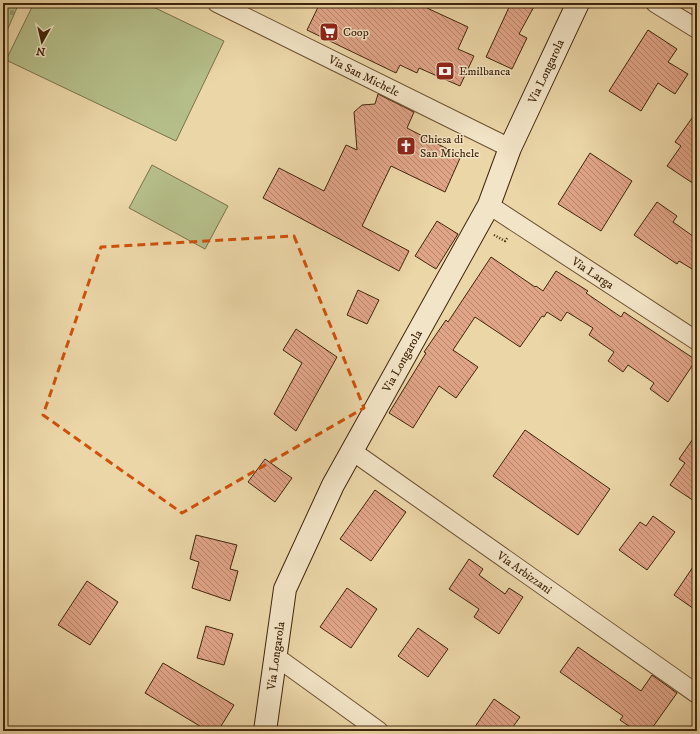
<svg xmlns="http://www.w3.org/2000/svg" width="700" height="734" font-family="'IM FELL DW Pica',serif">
  <defs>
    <pattern id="cemetery-stones" width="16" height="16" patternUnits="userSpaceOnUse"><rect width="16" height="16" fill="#b5be89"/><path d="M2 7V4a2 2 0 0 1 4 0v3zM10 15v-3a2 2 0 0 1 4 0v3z" fill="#959a6e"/></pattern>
    <pattern id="building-back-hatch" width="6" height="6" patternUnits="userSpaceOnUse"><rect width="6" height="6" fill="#e0a487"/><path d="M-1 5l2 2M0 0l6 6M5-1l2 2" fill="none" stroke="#b7856d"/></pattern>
  </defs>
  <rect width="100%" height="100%" fill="#ebd6a7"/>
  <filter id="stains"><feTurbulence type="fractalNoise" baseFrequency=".005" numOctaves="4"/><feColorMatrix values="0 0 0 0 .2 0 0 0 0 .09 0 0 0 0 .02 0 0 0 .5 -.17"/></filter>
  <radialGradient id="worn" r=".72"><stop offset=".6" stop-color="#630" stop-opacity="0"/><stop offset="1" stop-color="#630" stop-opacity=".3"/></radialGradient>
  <path fill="url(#cemetery-stones)" stroke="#7b724a" d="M 3,3 L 19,3 L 3,40 Z"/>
  <path fill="#b5be89" stroke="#7b724a" d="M 34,3 L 145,3 L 224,41 L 176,141 L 6,60 Z
    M 152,165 L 228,206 L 205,249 L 129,208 Z"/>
  <path fill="url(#building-back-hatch)" stroke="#41250b" d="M 320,3 L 430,3 L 427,8 L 468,27 L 458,49 L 474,56 L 460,86 L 419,68 L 417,73 L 400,65 L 396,73 L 307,30 Z
    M 511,3 L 536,3 L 519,34 L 527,38 L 512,69 L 486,57 Z
    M 648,30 L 677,49 L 668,62 L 688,74 L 675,94 L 658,83 L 641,111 L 609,91 Z
    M 378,94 L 414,112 L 407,128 L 461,156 L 445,192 L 391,166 L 362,226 L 409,251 L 399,271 L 263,198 L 279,168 L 324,191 L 346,145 L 357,150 L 354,112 L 362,105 L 375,104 Z
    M 697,111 L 697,186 L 667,166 L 681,146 L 675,142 Z
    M 590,153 L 632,181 L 601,231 L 558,204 Z
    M 657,202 L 677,216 L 673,222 L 697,239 L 697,272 L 679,261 L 677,264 L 634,235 Z
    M 437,221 L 458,234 L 436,269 L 415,256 Z
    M 491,257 L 535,287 L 536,286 L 543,291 L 556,271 L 588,291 L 586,293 L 621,317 L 624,312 L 696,360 L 668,402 L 650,389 L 654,383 L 628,365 L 623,372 L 608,361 L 614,352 L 589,335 L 593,328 L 567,312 L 561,321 L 547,312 L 544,317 L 542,316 L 520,347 L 475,317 L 453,350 L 478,367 L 456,398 L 439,386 L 413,428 L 389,413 L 426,353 L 424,352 L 446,320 L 448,322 Z
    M 358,290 L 379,300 L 367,324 L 347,315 Z
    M 296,329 L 337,357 L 296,431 L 274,414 L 302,363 L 283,350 Z
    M 525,430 L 610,489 L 578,535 L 493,476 Z
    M 697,433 L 697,503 L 670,485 L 685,463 L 679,459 Z
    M 265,459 L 292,478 L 275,502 L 248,482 Z
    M 375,490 L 406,512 L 371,561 L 340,539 Z
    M 653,516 L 675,532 L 647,570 L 619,550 L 640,522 L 646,526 Z
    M 196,535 L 237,545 L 230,569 L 238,571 L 230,601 L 192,588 L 199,562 L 190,559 Z
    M 469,559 L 483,569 L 479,575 L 505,594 L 509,588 L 523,597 L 499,634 L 474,617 L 479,609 L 449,589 Z
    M 697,561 L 697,611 L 674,595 Z
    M 87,581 L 118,602 L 90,645 L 58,625 Z
    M 347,588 L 377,609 L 351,648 L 320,627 Z
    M 206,626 L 233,634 L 224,665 L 197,658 Z
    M 418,628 L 448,649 L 428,677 L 398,656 Z
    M 578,647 L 641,691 L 652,675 L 677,693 L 650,731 L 636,731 L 620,720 L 623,716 L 560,672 Z
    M 163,663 L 234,705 L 218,731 L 208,731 L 145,693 Z
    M 494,699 L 520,717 L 510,731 L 472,731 Z"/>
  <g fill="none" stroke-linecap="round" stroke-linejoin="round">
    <g stroke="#6c5132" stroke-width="20">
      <g id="street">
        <path id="s1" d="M 217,3 L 510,148"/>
        <path d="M 655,3 L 697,29"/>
        <path id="s2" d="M 489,205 L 697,341"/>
        <path id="s3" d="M 352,451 L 697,694"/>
        <path d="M 275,656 L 379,731"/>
      </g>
    </g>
    <g stroke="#41250b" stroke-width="24">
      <g id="secondary">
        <path id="s4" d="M 265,731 L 285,589 L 333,485 L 489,205 L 510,148 L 578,3"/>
      </g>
    </g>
    <path stroke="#41250b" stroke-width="2.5" stroke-dasharray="1 2" stroke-linecap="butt" d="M 494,235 L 505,241 L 508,237"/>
    <use href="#street" stroke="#f2e4c6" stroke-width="18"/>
    <use href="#secondary" stroke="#f2e4c6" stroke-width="22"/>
  </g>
  <path fill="none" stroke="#cf510c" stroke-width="3" stroke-dasharray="8 5" stroke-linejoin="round" d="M 294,236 L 364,408 L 182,513 L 43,415 L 101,247 Z"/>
  <defs>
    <g id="supermarket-square" transform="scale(1)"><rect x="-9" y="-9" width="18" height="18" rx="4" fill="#8f2418" stroke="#f2e4c6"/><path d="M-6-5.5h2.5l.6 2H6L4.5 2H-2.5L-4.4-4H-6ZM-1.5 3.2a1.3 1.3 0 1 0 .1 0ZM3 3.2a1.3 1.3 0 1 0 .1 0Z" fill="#fff"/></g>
    <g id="bank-square" transform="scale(1)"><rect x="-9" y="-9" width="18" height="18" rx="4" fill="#8f2418" stroke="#f2e4c6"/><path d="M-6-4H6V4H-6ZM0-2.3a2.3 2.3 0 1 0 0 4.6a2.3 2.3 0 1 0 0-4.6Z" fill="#fff"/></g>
    <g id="church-square" transform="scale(1)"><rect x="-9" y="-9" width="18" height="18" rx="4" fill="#8f2418" stroke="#f2e4c6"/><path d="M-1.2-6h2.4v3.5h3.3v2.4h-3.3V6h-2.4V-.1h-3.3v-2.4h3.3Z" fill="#fff"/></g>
  </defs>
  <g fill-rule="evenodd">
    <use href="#supermarket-square" x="329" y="32"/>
    <use href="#bank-square" x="445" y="71"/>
    <use href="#church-square" x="406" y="146"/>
  </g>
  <g text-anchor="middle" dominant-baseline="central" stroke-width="3" stroke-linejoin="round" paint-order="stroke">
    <g font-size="12" fill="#41250b" stroke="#f2e4c6" text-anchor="start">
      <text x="343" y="32">Coop</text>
      <text x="459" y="71">Emilbanca</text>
      <text x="420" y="139">Chiesa di<tspan x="420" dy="14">San Michele</tspan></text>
    </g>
    <g font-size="12" fill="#41250b" stroke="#f2e4c6">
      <text stroke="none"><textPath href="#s4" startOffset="724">Via Longarola</textPath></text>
      <text stroke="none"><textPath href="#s1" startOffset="164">Via San Michele</textPath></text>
      <text stroke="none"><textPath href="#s2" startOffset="124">Via Larga</textPath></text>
      <text stroke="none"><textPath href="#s4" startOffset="400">Via Longarola</textPath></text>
      <text stroke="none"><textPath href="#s3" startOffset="211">Via Arbizzani</textPath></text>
      <text stroke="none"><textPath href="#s4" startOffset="76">Via Longarola</textPath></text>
    </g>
  </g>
  <rect width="700" height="734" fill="none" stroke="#ebd6a7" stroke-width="16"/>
  <rect x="4" y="4" width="692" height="726" fill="none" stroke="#41250b" stroke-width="2"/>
  <rect x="8" y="8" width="684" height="718" fill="none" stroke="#41250b"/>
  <g transform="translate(42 42) rotate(188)" stroke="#f2e4c6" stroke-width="3" paint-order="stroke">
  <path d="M0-3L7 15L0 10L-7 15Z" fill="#41250b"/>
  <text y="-6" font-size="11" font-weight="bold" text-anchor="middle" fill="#41250b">N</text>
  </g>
  <rect width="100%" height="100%" filter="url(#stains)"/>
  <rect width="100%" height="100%" fill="url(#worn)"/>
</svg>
